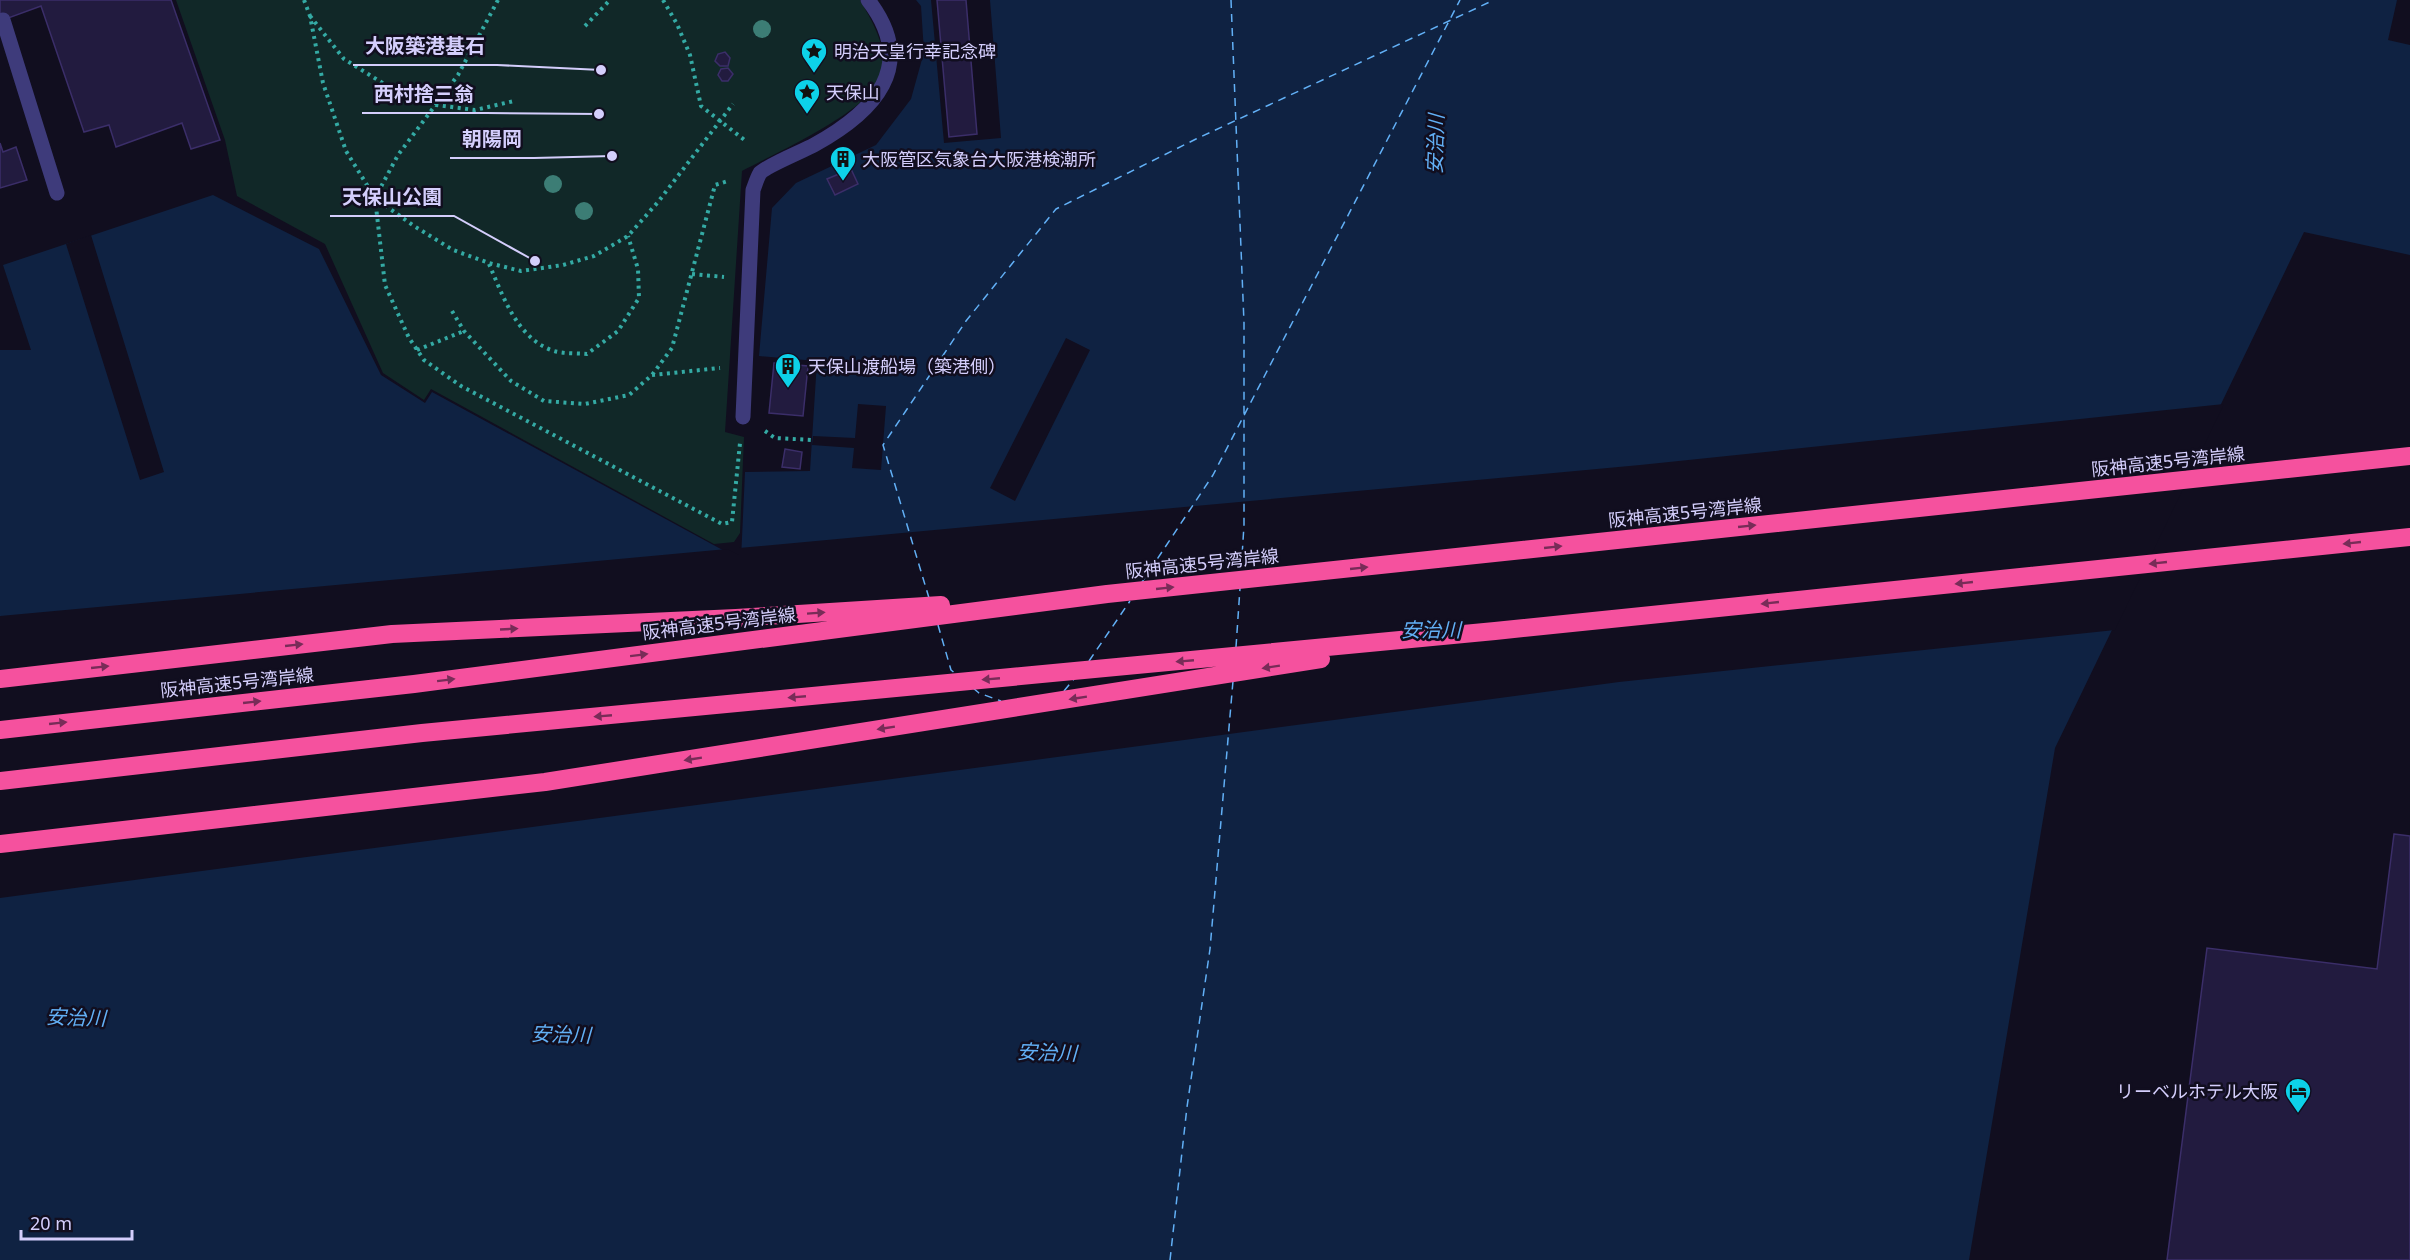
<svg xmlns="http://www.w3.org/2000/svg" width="2410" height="1260" font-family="'Noto Sans','Noto Sans JP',sans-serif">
  <rect width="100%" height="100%" fill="#110e1f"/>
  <path fill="#112828" d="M 176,0 L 860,0 C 872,21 889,49 882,75 C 872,110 774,154 742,171 L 725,432 L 744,437 L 740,533 L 734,542 L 714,544 L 431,389 L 424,400 L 383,373 L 325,244 L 237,196 L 225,140 Z"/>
  <path fill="#0f2242" d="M 916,0 L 931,0 L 944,143 L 1001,138 L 990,0 L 2397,0 L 2388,40 L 2410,45 L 2410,255 L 2304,232 L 2055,748 L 1969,1260 L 0,1260 L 0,350 L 31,350 L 3,265 L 213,195 L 319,249 L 381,375 L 425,403 L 432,392 L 741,560 L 745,472 L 810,471 L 817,361 L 759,356 L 772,208 L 796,183 L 876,145 L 911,99 L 924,52 L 921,6 Z"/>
  <path fill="#110e1f" d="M 91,235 L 164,472 L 140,480 L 66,244 Z
    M 1066,338 L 1090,350 L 1015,501 L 990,488 Z
    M 858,404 L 886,406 L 881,470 L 852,468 L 854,448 L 812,445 L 813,436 L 855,438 Z
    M 2224,404 L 2115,630 L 1619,682 L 0,898 L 0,616 L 727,549 L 739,555 L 739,548 L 1640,465 Z"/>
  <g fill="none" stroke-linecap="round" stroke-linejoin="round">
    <path stroke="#62b0f6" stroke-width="1.5" stroke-dasharray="8 6" stroke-linecap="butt" d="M 1231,0 L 1244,323 L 1244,525 L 1241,572
      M 1142,582 L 1213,475 L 1460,0
      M 929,598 L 883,445 L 966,321 L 1056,209 L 1196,139 L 1494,0
      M 938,625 L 951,670 L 956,674
      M 1236,647 L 1240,588
      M 1089,661 L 1130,601
      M 973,688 L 979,693 L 1001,701
      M 1064,691 L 1074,679
      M 1170,1260 L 1187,1107 L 1210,949 L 1233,681"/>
  </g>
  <path fill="#221b3f" stroke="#3b2e69" stroke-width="1.5" d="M 0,0 L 171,0 L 220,140 L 191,149 L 182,123 L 116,147 L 109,125 L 84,132 L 41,6 L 0,21 Z
    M 937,0 L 966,0 L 977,134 L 949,137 Z
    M 725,52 L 730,58 L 728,66 L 720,66 L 715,61 L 718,54 Z
    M 728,68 L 733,74 L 728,81 L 722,81 L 718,75 L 721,69 Z
    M 0,143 L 3,152 L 16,147 L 27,180 L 0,188 Z
    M 851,169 L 858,184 L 835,195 L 827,179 Z
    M 774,363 L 808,366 L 803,416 L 769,413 Z
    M 785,449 L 802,452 L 800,469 L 782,467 Z
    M 2394,834 L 2410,836 L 2410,1260 L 2167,1260 L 2207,948 L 2377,969 Z"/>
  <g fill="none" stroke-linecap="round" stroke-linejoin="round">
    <path stroke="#34aaa4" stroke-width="4" stroke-dasharray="3 4.5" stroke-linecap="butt" d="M 304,0 L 310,16 L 323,83 L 346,151 L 375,198 L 414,226 L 453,250 L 489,263 L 521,271 L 563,265 L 594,256 L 628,236 L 658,202 L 733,104
      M 498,0 L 458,75 L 398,155 L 375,198 L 385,285 L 409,338 L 424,360 L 461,386 L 722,524 L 732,522 L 740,443
      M 663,0 L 677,24 L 690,55 L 701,106 L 747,142
      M 310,16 L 344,59 L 389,87 L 436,105 L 475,110 L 514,101
      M 585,26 L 610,0
      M 489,264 C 503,296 517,339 554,351 C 564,354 577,353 587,354 L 618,331 L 639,298 L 638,269 L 628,236
      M 692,274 L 724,277
      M 452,311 L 464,331 L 511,381 L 544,401 L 585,404 L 629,395 L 652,375 L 672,348 L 715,185 L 728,181
      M 417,350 L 464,331
      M 652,375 L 720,368
      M 765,431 L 775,438 L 812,440"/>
    <path stroke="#3e3b7b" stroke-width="15" d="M 3,20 L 57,193
      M 743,417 L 753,190 C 755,185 757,178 760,173 C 766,166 803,151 814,145 C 874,112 919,66 868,0"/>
    <path stroke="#f5519e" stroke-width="18" d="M 0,679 L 392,634 L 736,618 L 941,605
      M 0,730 L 414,684 L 1107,594 L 2410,456
      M 0,781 L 422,733 L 1495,631 L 2410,537
      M 0,844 L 545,782 L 1321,659"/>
  </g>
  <g fill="#3c7d75">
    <circle cx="762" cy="29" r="9"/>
    <circle cx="553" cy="184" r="9"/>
    <circle cx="584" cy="211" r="9"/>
  </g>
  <defs><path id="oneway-solid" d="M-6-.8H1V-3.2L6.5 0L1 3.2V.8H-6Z" transform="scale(1.5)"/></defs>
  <g fill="#782c58">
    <use href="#oneway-solid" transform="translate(1747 526) rotate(-6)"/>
    <use href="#oneway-solid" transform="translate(2352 543) rotate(174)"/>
    <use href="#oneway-solid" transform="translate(1553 547) rotate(-6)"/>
    <use href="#oneway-solid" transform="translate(2158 563) rotate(174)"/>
    <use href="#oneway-solid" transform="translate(1359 568) rotate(-6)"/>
    <use href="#oneway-solid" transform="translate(1964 583) rotate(174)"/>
    <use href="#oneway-solid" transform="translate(1165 588) rotate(-6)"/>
    <use href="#oneway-solid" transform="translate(1770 603) rotate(174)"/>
    <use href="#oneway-solid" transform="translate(816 613) rotate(-4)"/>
    <use href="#oneway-solid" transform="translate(509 629) rotate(-3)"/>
    <use href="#oneway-solid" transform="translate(294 645) rotate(-6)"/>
    <use href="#oneway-solid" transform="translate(639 655) rotate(-7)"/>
    <use href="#oneway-solid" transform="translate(1185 661) rotate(175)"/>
    <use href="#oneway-solid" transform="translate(100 667) rotate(-6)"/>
    <use href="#oneway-solid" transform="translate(1271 667) rotate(171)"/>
    <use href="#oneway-solid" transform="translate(991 679) rotate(175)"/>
    <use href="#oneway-solid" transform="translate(446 680) rotate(-7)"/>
    <use href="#oneway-solid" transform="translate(797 697) rotate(175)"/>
    <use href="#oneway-solid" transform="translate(1078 698) rotate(171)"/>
    <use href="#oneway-solid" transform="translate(252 702) rotate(-6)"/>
    <use href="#oneway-solid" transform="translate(603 716) rotate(175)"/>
    <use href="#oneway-solid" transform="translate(58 723) rotate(-6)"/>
    <use href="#oneway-solid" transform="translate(886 728) rotate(171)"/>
    <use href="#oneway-solid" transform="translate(693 759) rotate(171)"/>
  </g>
  <defs>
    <g id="sight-pin" transform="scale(1.35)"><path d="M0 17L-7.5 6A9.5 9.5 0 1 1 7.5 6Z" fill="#0dd1e9" stroke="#110e1f"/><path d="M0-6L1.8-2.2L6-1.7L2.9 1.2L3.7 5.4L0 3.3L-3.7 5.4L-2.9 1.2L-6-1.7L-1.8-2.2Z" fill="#111"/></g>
    <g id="building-pin" transform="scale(1.35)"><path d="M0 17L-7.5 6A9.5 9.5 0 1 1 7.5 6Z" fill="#0dd1e9" stroke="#110e1f"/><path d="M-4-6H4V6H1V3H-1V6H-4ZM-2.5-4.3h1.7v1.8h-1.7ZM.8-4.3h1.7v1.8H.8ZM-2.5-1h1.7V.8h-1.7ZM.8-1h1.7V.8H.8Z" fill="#111"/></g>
    <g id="hotel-pin" transform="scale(1.35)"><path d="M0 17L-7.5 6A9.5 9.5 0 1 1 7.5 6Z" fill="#0dd1e9" stroke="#110e1f"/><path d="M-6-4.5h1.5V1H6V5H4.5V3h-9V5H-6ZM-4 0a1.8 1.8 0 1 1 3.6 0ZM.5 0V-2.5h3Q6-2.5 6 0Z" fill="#111"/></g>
  </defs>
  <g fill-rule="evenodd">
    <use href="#sight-pin" x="814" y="51"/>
    <use href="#sight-pin" x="807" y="92"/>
    <use href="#building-pin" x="843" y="159"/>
    <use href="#building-pin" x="788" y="366"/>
    <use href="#hotel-pin" x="2298" y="1091"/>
  </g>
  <g text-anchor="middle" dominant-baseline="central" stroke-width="5" stroke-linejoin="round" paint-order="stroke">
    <g font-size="18" fill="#d4cefc" stroke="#110e1f" text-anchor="start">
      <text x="834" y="51">明治天皇行幸記念碑</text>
      <text x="826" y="92">天保山</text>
      <text x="862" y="159">大阪管区気象台大阪港検潮所</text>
      <text x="808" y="366">天保山渡船場（築港側）</text>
      <text x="2278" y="1091" text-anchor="end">リーベルホテル大阪</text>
    </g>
    <g font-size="18" fill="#d4cefc" stroke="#110e1f">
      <text transform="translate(2168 461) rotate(-6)">阪神高速5号湾岸線</text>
      <text transform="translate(1685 512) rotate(-6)">阪神高速5号湾岸線</text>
      <text transform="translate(1202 563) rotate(-6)">阪神高速5号湾岸線</text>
      <text transform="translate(719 623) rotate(-7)">阪神高速5号湾岸線</text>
      <text transform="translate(237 682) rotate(-6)">阪神高速5号湾岸線</text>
    </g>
    <g font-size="20" font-style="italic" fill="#62b0f6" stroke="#110e1f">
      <text transform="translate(1435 144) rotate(-88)">安治川</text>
      <text x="1431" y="629">安治川</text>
      <text transform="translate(76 1017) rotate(2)">安治川</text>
      <text transform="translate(561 1034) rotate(2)">安治川</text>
      <text transform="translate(1047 1052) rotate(2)">安治川</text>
    </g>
  </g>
  <path fill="none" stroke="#d4cefc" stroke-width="2" d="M601 70L497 65H353M599 114L486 113H362M612 156L534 158H450M535 261L454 216H330"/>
  <g fill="#d4cefc" stroke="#110e1f" stroke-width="2">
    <circle cx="601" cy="70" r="6"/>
    <circle cx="599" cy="114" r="6"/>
    <circle cx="612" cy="156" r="6"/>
    <circle cx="535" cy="261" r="6"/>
  </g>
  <g font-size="20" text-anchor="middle" font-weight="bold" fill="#d4cefc" stroke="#110e1f" stroke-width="5" stroke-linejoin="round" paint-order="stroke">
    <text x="425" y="53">大阪築港基石</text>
    <text x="424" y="101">西村捨三翁</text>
    <text x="492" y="146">朝陽岡</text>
    <text x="392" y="204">天保山公園</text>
  </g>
  <path d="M21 1230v9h111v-9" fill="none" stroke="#d4cefc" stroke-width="3"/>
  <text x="30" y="1230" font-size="18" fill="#d4cefc" stroke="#110e1f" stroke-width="4.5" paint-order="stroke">20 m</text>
</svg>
